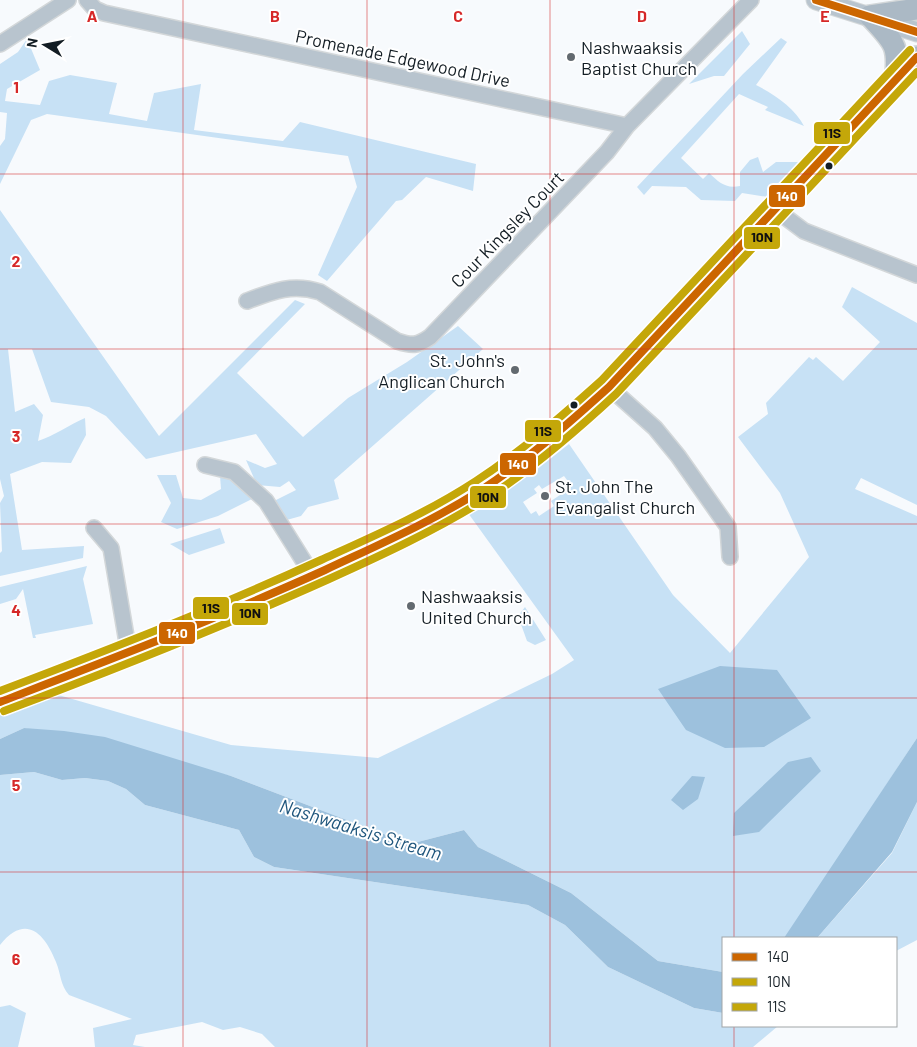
<svg xmlns="http://www.w3.org/2000/svg" width="917" height="1047" font-family="Barlow,sans-serif">
  <rect width="100%" height="100%" fill="#f7fafd"/>
  <path fill="#c7e1f5" fill-rule="evenodd" d="M 742,31 L 750,44 L 724,76 L 714,76 L 689,84 Z
    M 781,38 L 787,42 L 756,85 C 774,94 795,108 804,126 L 765,110 L 768,107 L 739,94 L 681,158 L 703,179 L 709,173 C 719,182 725,189 740,186 L 740,172 L 750,160 L 758,157 L 763,172 L 776,162 L 799,162 L 768,197 L 742,193 L 735,201 L 701,200 L 686,187 L 652,186 L 644,195 L 637,187 L 743,74 Z
    M 27,39 L 40,70 L 7,89 L 5,101 L 40,105 L 49,81 L 70,75 L 117,83 L 109,114 L 147,121 L 154,93 L 201,84 L 194,130 L 283,141 L 300,122 L 476,164 L 473,191 L 426,177 L 402,200 L 396,201 L 327,281 L 318,275 L 357,187 L 348,156 L 47,114 L 31,120 L 0,184 L 0,146 L 5,139 L 7,113 L 0,112 L 0,64 L 18,52 Z
    M 0,210 L 159,436 L 295,300 L 305,304 L 237,373 L 303,437 L 348,398 L 407,362 L 458,326 L 483,349 L 334,480 L 339,499 L 308,507 L 301,516 L 283,521 L 270,503 L 296,490 L 289,481 L 280,487 L 257,485 L 246,460 L 265,468 L 277,464 L 256,434 L 146,459 L 106,416 L 89,407 L 51,402 L 32,349 L 8,349 L 15,412 L 34,404 L 43,415 L 38,441 C 54,436 69,425 85,418 L 86,435 L 71,463 L 42,462 L 10,474 L 22,550 L 84,546 L 83,558 L 0,576 L 0,553 L 2,551 L 0,503 L 4,496 L 0,479 Z
    M 852,287 L 917,323 L 917,505 L 861,478 L 855,489 L 917,516 L 917,738 L 787,936 L 784,938 L 723,938 L 723,972 L 658,961 L 571,893 L 478,847 L 464,830 L 410,844 L 231,776 L 24,728 L 0,739 L 0,715 L 55,694 L 231,745 L 378,758 L 552,674 L 574,660 L 468,513 L 536,470 L 569,444 L 673,595 L 730,653 L 809,557 L 780,493 L 738,437 L 768,414 L 766,403 L 809,357 L 813,360 L 816,357 L 843,381 L 880,342 L 842,307 ZM 564,476 L 570,484 L 561,490 L 563,493 L 551,501 L 554,506 L 539,516 L 536,511 L 531,514 L 523,502 L 537,493 L 534,489 L 539,485 L 542,489 Z
    M 157,475 L 176,475 L 183,498 L 201,500 L 221,489 L 220,476 L 236,479 L 254,498 L 218,516 L 177,529 L 161,522 L 171,503 Z
    M 220,528 L 225,543 L 189,555 L 170,544 Z
    M 87,566 L 83,579 L 93,624 L 35,635 L 36,638 L 33,638 L 23,589 L 16,599 L 0,604 L 0,587 Z
    M 525,607 L 546,640 L 535,645 L 527,641 L 518,616 Z
    M 34,772 L 62,780 L 85,778 L 108,781 L 126,789 L 145,805 L 239,830 L 254,857 L 274,867 L 528,905 L 565,925 L 608,967 L 694,1008 L 723,1013 L 723,1026 L 778,1026 L 753,1047 L 275,1047 L 262,1034 L 240,1027 L 223,1030 L 202,1022 L 136,1035 L 133,1045 L 145,1047 L 95,1047 L 93,1028 L 132,1019 L 69,995 C 60,985 61,974 56,962 C 44,932 25,914 0,945 L 0,775 Z
    M 917,802 L 917,940 L 896,951 L 896,938 L 817,938 L 892,853 Z
    M 10,1005 L 26,1013 L 18,1047 L 0,1047 L 0,1007 Z"/>
  <path fill="#9dc1dd" d="M 720,666 L 777,670 L 811,718 L 764,747 L 725,748 L 686,730 L 658,689 Z
    M 24,728 L 64,731 L 105,737 L 231,776 L 410,844 L 464,830 L 478,847 L 571,893 L 658,961 L 723,972 L 723,1013 L 694,1008 L 608,967 L 565,925 L 528,905 L 274,867 L 254,857 L 239,830 L 145,805 L 126,789 L 108,781 L 85,778 L 62,780 L 34,772 L 0,775 L 0,739 Z
    M 917,738 L 917,802 L 892,852 L 817,938 L 784,938 Z
    M 811,757 L 821,771 L 759,832 L 733,836 L 734,813 L 788,762 Z
    M 692,776 L 705,777 L 698,799 L 683,810 L 671,800 Z"/>
  <g fill="none" stroke-linecap="round" stroke-linejoin="round">
    <g stroke="#d3d7d9" stroke-width="18">
      <path id="minor" d="M 87,0 L 95,9 L 104,13 L 627,126
        M 0,44 L 68,0
        M 776,210 L 804,231 L 917,275
        M 247,301 C 273,291 293,283 320,292 L 397,341 C 412,346 417,346 430,337 L 607,152 L 627,126 L 751,0
        M 609,387 L 655,428 L 678,456 L 728,527 L 730,557
        M 205,465 L 234,472 L 266,501 L 313,576
        M 94,528 L 111,548 L 129,654"/>
    </g>
    <g stroke="#d3d7d9" stroke-width="21">
      <path id="tertiary" d="M 816,0 L 917,32"/>
    </g>
    <g stroke="#d3d7d9" stroke-width="24">
      <path id="secondary" d="M 870,16 C 894,42 900,45 895,82
        M 870,16 L 917,9
        M 0,702 C 113,659 226,616 335,565 C 378,546 421,527 460,503 C 515,470 562,430 609,387 L 917,57"/>
    </g>
    <use href="#minor" stroke="#b8c4ce" stroke-width="15"/>
    <use href="#tertiary" stroke="#b8c4ce" stroke-width="19"/>
    <use href="#secondary" stroke="#abb9c5" stroke-width="21"/>
    <g stroke="#fff" stroke-width="11">
      <path id="bus-1" d="M 816,0 L 917,32
        M 0,702 C 109,660 219,618 325,570 C 378,545 431,522 480,491 C 526,461 568,424 609,387 L 917,57"/>
    </g>
    <g stroke="#fff" stroke-width="11">
      <path id="bus-2" d="M 4,711 C 113,670 222,627 329,579 C 382,555 434,531 484,500 C 531,470 575,432 616,394 L 917,72"/>
    </g>
    <g stroke="#fff" stroke-width="11">
      <path id="bus-3" d="M 0,691 C 108,650 216,608 321,560 C 374,536 427,513 476,481 C 521,452 562,416 602,380 L 910,50"/>
    </g>
    <use href="#bus-1" stroke="#c60" stroke-width="8"/>
    <use href="#bus-2" stroke="#c4a709" stroke-width="8"/>
    <use href="#bus-3" stroke="#c4a709" stroke-width="8"/>
  </g>
  <path fill="none" stroke="#d62828" stroke-width="1" stroke-opacity="0.55" d="M 183,0 L 183,1047M 367,0 L 367,1047M 550,0 L 550,1047M 734,0 L 734,938M 0,174 L 917,174M 0,349 L 917,349M 0,524 L 917,524M 0,698 L 917,698M 0,872 L 917,872M 734,1026 L 734,1047"/>
  <g fill="#636a70" stroke="#fff" stroke-width="2">
    <circle cx="571" cy="57" r="5"/>
    <circle cx="515" cy="370" r="5"/>
    <circle cx="545" cy="496" r="5"/>
    <circle cx="411" cy="606" r="5"/>
  </g>
  <g fill="#131d24" stroke="#fff" stroke-width="2">
    <circle cx="829" cy="166" r="4.5"/>
    <circle cx="574" cy="405" r="4.5"/>
  </g>
  <g text-anchor="middle" dominant-baseline="central" stroke-width="4" stroke-linejoin="round" paint-order="stroke">
    <g font-size="18" fill="#131d24" stroke="#fff" text-anchor="start">
      <text x="581" y="47">Nashwaaksis<tspan x="581" dy="21">Baptist Church</tspan></text>
      <text x="505" y="360" text-anchor="end">St. John's<tspan x="505" dy="21">Anglican Church</tspan></text>
      <text x="555" y="486">St. John The<tspan x="555" dy="21">Evangalist Church</tspan></text>
      <text x="421" y="596">Nashwaaksis<tspan x="421" dy="21">United Church</tspan></text>
    </g>
    <g font-size="18" fill="#131d24" stroke="#fff">
      <text transform="translate(403 58) rotate(12)">Promenade Edgewood Drive</text>
      <text transform="translate(507 229) rotate(-46)">Cour Kingsley Court</text>
    </g>
    <g font-size="19" font-style="italic" fill="#1e557c" stroke="#fff">
      <text transform="translate(361 829) rotate(17)">Nashwaaksis Stream</text>
    </g>
  </g>
  <g font-size="16" text-anchor="middle" font-weight="bold" fill="#d62828" stroke="#fff" stroke-width="4" stroke-linejoin="round" paint-order="stroke">
    <text x="92" y="22">A</text>
    <text x="275" y="22">B</text>
    <text x="458" y="22">C</text>
    <text x="642" y="22">D</text>
    <text x="825" y="22">E</text>
    <text x="16" y="93">1</text>
    <text x="16" y="267">2</text>
    <text x="16" y="442">3</text>
    <text x="16" y="616">4</text>
    <text x="16" y="791">5</text>
    <text x="16" y="965">6</text>
  </g>
  <g stroke="#fff" stroke-width="2">
    <rect x="813" y="121" width="38" height="24" rx="5" fill="#c4a709"/>
    <rect x="768" y="184" width="38" height="24" rx="5" fill="#c60"/>
    <rect x="743" y="226" width="38" height="24" rx="5" fill="#c4a709"/>
    <rect x="524" y="419" width="38" height="24" rx="5" fill="#c4a709"/>
    <rect x="499" y="452" width="38" height="24" rx="5" fill="#c60"/>
    <rect x="469" y="485" width="38" height="24" rx="5" fill="#c4a709"/>
    <rect x="192" y="596" width="38" height="24" rx="5" fill="#c4a709"/>
    <rect x="231" y="602" width="38" height="24" rx="5" fill="#c4a709"/>
    <rect x="158" y="621" width="38" height="24" rx="5" fill="#c60"/>
  </g>
  <g font-size="14" text-anchor="middle" font-weight="bold" fill="#fff">
    <text x="787" y="201">140</text>
    <text x="518" y="469">140</text>
    <text x="177" y="638">140</text>
  </g>
  <g font-size="14" text-anchor="middle" font-weight="bold" fill="#111">
    <text x="832" y="138">11S</text>
    <text x="762" y="242">10N</text>
    <text x="543" y="436">11S</text>
    <text x="488" y="502">10N</text>
    <text x="211" y="613">11S</text>
    <text x="250" y="618">10N</text>
  </g>
  <rect x="722" y="937" width="175" height="90" fill="#ffffff" stroke="#a1a5a7"/>
  <rect x="732" y="953" width="25" height="8" fill="#cc6600" stroke="#a1a5a7"/>
  <text x="767" y="962" font-size="15" fill="#131d24">140</text>
  <rect x="732" y="978" width="25" height="8" fill="#c4a709" stroke="#a1a5a7"/>
  <text x="767" y="987" font-size="15" fill="#131d24">10N</text>
  <rect x="732" y="1003" width="25" height="8" fill="#c4a709" stroke="#a1a5a7"/>
  <text x="767" y="1012" font-size="15" fill="#131d24">11S</text>
  <g transform="translate(45 45) rotate(280)" stroke="#ffffff" stroke-width="4" paint-order="stroke">
  <path d="M0-4L9 19L0 12L-9 19Z" fill="#131d24"/>
  <text y="-8" font-size="14" font-weight="bold" text-anchor="middle" fill="#131d24">N</text>
  </g>
</svg>
